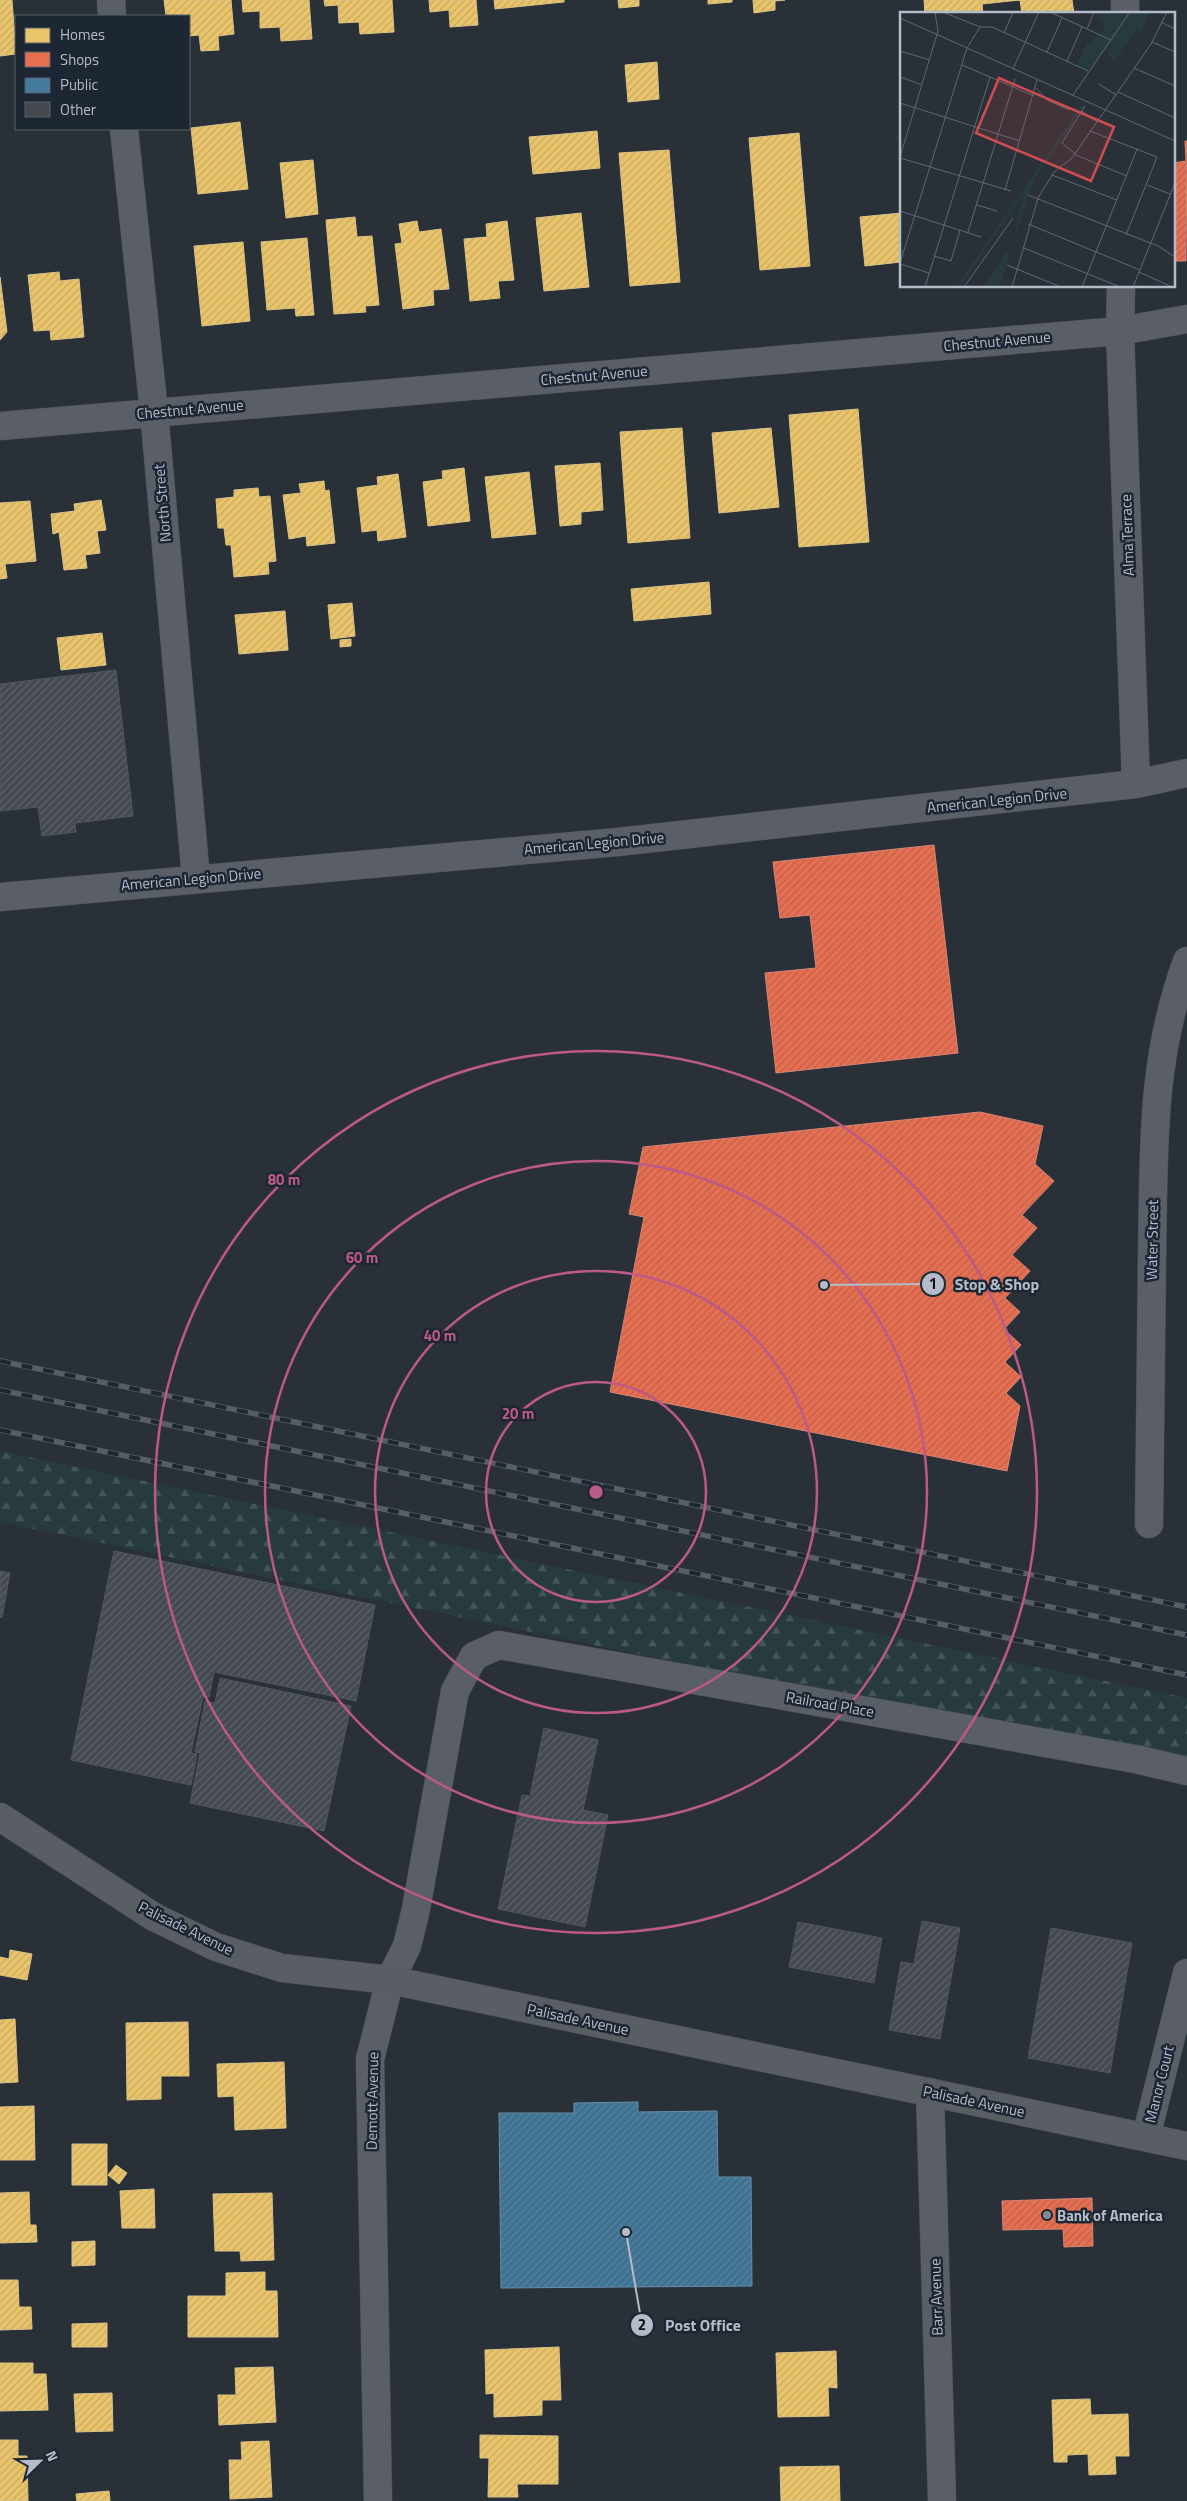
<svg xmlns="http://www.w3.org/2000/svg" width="1187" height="2501" font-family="'Titillium Web',sans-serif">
  <defs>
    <pattern id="forest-firs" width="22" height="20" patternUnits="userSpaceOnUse" patternTransform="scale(1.25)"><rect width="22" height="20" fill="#273a3e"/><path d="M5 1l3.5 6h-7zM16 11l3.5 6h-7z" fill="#445559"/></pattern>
    <pattern id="homes-hatch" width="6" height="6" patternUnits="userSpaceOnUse" patternTransform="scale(1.25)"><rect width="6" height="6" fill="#e9c46a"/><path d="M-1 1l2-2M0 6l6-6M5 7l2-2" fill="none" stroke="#c5a861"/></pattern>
    <pattern id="shops-hatch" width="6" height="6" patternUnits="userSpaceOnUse" patternTransform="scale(1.25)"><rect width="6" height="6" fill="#e76f51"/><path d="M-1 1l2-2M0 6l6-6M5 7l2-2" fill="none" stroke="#bb614c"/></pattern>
    <pattern id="public-hatch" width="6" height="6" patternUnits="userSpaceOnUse" patternTransform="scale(1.25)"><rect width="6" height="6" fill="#457b9d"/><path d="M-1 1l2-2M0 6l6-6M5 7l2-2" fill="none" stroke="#40647b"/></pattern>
    <pattern id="building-hatch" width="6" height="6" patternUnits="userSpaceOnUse" patternTransform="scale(1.25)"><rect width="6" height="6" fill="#444950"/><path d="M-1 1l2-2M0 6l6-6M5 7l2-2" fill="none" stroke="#5d6168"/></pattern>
  </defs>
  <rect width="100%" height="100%" fill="#2a3038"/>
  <path fill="url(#forest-firs)" d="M 0,1451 L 1187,1698 L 1187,1768 L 0,1522 Z"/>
  <path fill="url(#homes-hatch)" stroke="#d9c286" d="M 0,0 L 12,0 L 16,54 L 0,56 Z
    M 164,0 L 231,0 L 234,34 L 218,36 L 219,50 L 201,51 L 199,35 L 189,36 L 189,16 L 166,16 Z
    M 242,0 L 309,0 L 312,39 L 281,41 L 280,27 L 260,28 L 260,11 L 243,12 Z
    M 324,0 L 392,0 L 394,32 L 360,34 L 359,22 L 339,23 L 338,5 L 325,6 Z
    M 429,0 L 476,0 L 478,25 L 450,27 L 449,10 L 430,12 Z
    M 494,0 L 564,0 L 564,2 L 495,9 Z
    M 618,0 L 639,0 L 639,6 L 619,8 Z
    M 708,0 L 732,0 L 732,2 L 708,4 Z
    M 753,0 L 785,0 L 775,1 L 775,10 L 754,13 Z
    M 924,0 L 1072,0 L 1074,14 L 1022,14 L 1020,0 L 982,4 L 983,14 L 925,14 Z
    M 657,62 L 659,99 L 628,102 L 625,65 Z
    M 240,122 L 248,189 L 198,194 L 191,128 Z
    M 597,131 L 600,168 L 533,174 L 529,137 Z
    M 799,133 L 810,266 L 760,270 L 749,138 Z
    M 669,150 L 680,282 L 630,286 L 619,153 Z
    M 313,160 L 318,214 L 286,218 L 280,163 Z
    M 581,213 L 589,287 L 544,291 L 536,218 Z
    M 901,213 L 901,262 L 865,266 L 860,217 Z
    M 355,217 L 357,237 L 372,236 L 379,305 L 365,306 L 366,312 L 334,314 L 326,220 Z
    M 417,221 L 419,232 L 441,229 L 449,289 L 433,290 L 434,305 L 403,309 L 395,244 L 402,243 L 399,224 Z
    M 507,221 L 514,280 L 498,281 L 500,298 L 470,301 L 464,239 L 487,237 L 486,224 Z
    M 307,238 L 314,315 L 296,316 L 295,308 L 267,310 L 261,242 Z
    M 243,242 L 250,321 L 202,326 L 194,246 Z
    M 59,272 L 60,281 L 79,279 L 84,337 L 51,340 L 50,330 L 34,331 L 28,275 Z
    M 0,277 L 7,332 L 0,340 Z
    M 858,409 L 869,542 L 799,547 L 789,415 Z
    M 682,428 L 690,538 L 628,543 L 620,432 Z
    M 771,428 L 779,507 L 719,513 L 712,433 Z
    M 600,463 L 603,510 L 581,512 L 581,524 L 560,526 L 555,466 Z
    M 464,468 L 470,521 L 428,526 L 423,482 L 443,479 L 442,471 Z
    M 529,472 L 536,534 L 492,538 L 485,477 Z
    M 398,474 L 406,537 L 378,541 L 377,530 L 362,532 L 357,488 L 378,485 L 377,477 Z
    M 324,481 L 325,491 L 329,490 L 335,543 L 307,546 L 306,536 L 289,539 L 283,495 L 301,493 L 299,484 Z
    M 258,488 L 259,497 L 270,496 L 276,561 L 268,562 L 269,574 L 234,577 L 231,545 L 226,545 L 224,528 L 218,528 L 216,499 L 234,497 L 234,490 Z
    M 101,500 L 106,530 L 97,531 L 100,553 L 85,555 L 87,568 L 64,570 L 59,532 L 53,534 L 51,514 L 75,511 L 74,504 Z
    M 30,501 L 36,561 L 5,564 L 7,578 L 0,579 L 0,503 Z
    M 709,582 L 711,614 L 634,621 L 631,589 Z
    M 352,603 L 355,636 L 331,639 L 328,605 Z
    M 285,611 L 288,650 L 239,654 L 235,615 Z
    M 102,633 L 106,665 L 61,670 L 57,638 Z
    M 351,639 L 351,646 L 340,647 L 340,640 Z
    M 10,1950 L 32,1954 L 27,1980 L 0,1975 L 0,1957 L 9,1959 Z
    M 15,2019 L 18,2082 L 0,2083 L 0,2020 Z
    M 188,2022 L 189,2076 L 161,2076 L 161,2099 L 127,2100 L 126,2023 Z
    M 284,2062 L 286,2128 L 235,2130 L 234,2096 L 218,2097 L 217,2064 Z
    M 34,2106 L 35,2160 L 0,2160 L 0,2107 Z
    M 72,2144 L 107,2144 L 107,2185 L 72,2185 Z
    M 116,2165 L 127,2173 L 119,2184 L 108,2175 Z
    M 154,2189 L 155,2228 L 122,2228 L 120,2191 Z
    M 29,2192 L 30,2225 L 36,2225 L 37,2242 L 0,2243 L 0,2193 Z
    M 272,2193 L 274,2260 L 241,2261 L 240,2251 L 215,2251 L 213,2194 Z
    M 95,2241 L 95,2265 L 72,2266 L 72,2242 Z
    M 265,2272 L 265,2291 L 277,2291 L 278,2337 L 188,2337 L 188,2296 L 226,2296 L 226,2273 Z
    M 0,2280 L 18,2280 L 19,2307 L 31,2307 L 32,2329 L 0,2330 Z
    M 107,2323 L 107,2347 L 72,2347 L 72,2324 Z
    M 559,2347 L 561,2400 L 542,2400 L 542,2415 L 494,2417 L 494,2393 L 486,2394 L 485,2350 Z
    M 836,2351 L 837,2388 L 828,2387 L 829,2416 L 778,2417 L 776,2353 Z
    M 0,2363 L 33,2363 L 33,2374 L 46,2374 L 48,2410 L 0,2411 Z
    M 273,2367 L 276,2422 L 219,2425 L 218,2395 L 236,2395 L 235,2368 Z
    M 112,2393 L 113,2431 L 76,2432 L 74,2394 Z
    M 1090,2399 L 1091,2415 L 1128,2414 L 1129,2456 L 1115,2456 L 1116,2474 L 1089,2475 L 1088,2454 L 1067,2455 L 1067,2462 L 1054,2462 L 1052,2400 Z
    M 480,2435 L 558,2436 L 558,2484 L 517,2484 L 518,2497 L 488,2497 L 489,2458 L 480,2458 Z
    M 0,2440 L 18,2440 L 18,2456 L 27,2456 L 28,2501 L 0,2501 Z
    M 269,2441 L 272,2497 L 230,2499 L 229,2460 L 242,2460 L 241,2442 Z
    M 839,2466 L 840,2501 L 781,2501 L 780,2467 Z
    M 109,2491 L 110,2501 L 77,2501 L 76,2494 Z"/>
  <path fill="url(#shops-hatch)" stroke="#d88675" d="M 1185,141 L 1187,141 L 1186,261 L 1173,261 L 1173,163 L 1186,161 Z
    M 934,845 L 958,1053 L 776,1073 L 765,973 L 816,968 L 810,915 L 780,918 L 773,862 Z
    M 980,1112 L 1043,1126 L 1035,1164 L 1054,1181 L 1022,1215 L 1037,1228 L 1012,1255 L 1030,1271 L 1005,1298 L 1020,1312 L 1004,1329 L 1021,1345 L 1005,1362 L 1021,1377 L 1006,1393 L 1020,1406 L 1007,1471 L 610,1392 L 644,1217 L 629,1214 L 643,1147 Z
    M 1092,2198 L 1093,2246 L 1064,2247 L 1063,2229 L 1003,2230 L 1002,2201 Z"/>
  <path fill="url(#public-hatch)" stroke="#668eaa" d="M 638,2102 L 638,2112 L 717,2111 L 718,2177 L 751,2177 L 752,2286 L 501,2288 L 499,2113 L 574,2113 L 574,2103 Z"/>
  <path fill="url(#building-hatch)" stroke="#52575f" d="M 116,670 L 133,816 L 75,823 L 76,832 L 42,836 L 38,807 L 0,811 L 0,684 Z
    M 114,1551 L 375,1605 L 356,1701 L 214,1672 L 209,1697 L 203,1697 L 191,1753 L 197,1754 L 191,1785 L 71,1760 Z
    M 0,1571 L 10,1573 L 2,1618 L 0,1617 Z
    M 220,1678 L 351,1706 L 324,1831 L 190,1803 L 200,1753 L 195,1752 L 205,1701 L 215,1703 Z
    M 544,1728 L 598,1740 L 583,1810 L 608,1815 L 585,1927 L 498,1909 L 522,1795 L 530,1796 Z
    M 922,1921 L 960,1928 L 940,2039 L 889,2030 L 901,1962 L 914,1964 Z
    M 798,1922 L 882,1938 L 874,1983 L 789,1967 Z
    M 1051,1928 L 1132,1943 L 1110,2073 L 1028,2058 Z"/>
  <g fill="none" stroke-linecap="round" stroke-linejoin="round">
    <g stroke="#484c53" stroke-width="29">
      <path id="street" d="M 111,0 L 112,16
        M 1125,14 L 1125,0
        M 124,129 L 154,412 L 196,878
        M 1121,286 L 1120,331 L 1136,784
        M 0,426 L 1120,331 L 1187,319
        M 0,897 L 618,842 L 1136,784 L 1187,773
        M 1149,1524 C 1150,1435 1151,1347 1152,1259 C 1154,1154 1150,1061 1187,961
        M 930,2092 L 942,2501
        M 1146,2137 L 1187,1973
        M 378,2501 L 370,2059 L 390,1980 L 407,1946 L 416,1909 L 455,1691 L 474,1656 L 499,1645 L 1135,1759 L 1187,1771"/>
    </g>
    <g stroke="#484c53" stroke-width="29">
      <path id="secondary" d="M 0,1817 L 154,1917 L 216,1947 L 282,1968 L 390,1980 L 1187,2146"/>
    </g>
    <use href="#street" stroke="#5a5e66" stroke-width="28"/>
    <use href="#secondary" stroke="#595d64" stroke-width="28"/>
    <g stroke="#595d64" stroke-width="5.5">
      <path id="rail" d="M 0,1361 L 1187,1607
        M 0,1390 L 1187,1635
        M 0,1430 L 1187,1675"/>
    </g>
    <use href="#rail" stroke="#1d2633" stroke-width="4" stroke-dasharray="11" stroke-linecap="butt"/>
  </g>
  <g fill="none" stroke="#bc5a87" stroke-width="2.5">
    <circle cx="596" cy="1492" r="110"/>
    <circle cx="596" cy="1492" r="221"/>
    <circle cx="596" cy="1492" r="331"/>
    <circle cx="596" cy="1492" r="441"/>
  </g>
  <circle fill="#848b96" stroke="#1d2633" stroke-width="2" cx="1047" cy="2215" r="5"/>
  <g text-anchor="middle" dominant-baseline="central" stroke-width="5" stroke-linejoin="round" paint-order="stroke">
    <g font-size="15" fill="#b4bcc9" stroke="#1d2633">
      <text transform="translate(997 341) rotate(-5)">Chestnut Avenue</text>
      <text transform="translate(594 375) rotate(-5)">Chestnut Avenue</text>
      <text transform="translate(190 409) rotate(-5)">Chestnut Avenue</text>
      <text transform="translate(162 503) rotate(-95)">North Street</text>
      <text transform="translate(1127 535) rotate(-92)">Alma Terrace</text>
      <text transform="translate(997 800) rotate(-6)">American Legion Drive</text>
      <text transform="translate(594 843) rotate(-5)">American Legion Drive</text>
      <text transform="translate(191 879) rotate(-5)">American Legion Drive</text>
      <text transform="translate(1152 1240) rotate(-89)">Water Street</text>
      <text transform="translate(830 1704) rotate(10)">Railroad Place</text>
      <text transform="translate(186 1928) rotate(26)">Palisade Avenue</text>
      <text transform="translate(578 2019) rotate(12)">Palisade Avenue</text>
      <text transform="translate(1159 2084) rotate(-76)">Manor Court</text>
      <text transform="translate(372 2101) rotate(-89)">Demott Avenue</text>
      <text transform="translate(974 2101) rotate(12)">Palisade Avenue</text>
      <text transform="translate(936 2297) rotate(-92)">Barr Avenue</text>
    </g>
    <g font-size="15" font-weight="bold" fill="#b4bcc9" stroke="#1d2633" text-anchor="start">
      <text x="1057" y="2215">Bank of America</text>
    </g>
  </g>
  <g transform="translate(900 12)">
    <rect width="275" height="275" fill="#2a3038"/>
    <path d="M 230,0 L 251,0 L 241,19 L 237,17 L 214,49 L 208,44 L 214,27 L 188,59 L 177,54 L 187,30 L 191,31 L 197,22 L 211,28 ZM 182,92 L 185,94 L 135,167 L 112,232 L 124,180 L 60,275 L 56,275 Z" fill="#273a3e"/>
    <path d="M 194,0 L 230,0 L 211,28 L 200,23 L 205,13 ZM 106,240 L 111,242 L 99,275 L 83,275 Z" fill="#273a3e"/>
    <path fill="none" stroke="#616872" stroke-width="1" d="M 43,0 L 80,15 L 92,15 L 188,59M 150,0 L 211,28M 0,6 L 275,129M 261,10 L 275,17M 187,17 L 194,0M 104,21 L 113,0M 252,30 L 275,40M 0,39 L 30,48M 147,40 L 162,6M 167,49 L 182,15M 62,53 L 134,84M 234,56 L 275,74M 113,57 L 139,0M 0,65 L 22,73M 199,72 L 216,83M 136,76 L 147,88 L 169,98M 218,80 L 275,106M 173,83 L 230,0M 0,91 L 120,129M 185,94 L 162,131 L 178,144 L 227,164M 182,99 L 197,110M 190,119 L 257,145 L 226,223M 0,145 L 38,19 L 35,0M 0,146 L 111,179M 152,163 L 217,188M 247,173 L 270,182M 105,178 L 137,68M 128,183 L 258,234 L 275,245M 77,193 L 97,199M 0,199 L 81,225M 128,212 L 240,258M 68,220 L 115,67M 124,236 L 220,275M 34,244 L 51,249 L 60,218M 0,251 L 67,36 L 80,15M 0,252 L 29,261M 107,253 L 161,275M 239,260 L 272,275M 25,275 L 90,65M 64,275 L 113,206M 112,275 L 138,186 L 154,160 L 172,146 L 251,32 L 267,0M 182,275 L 237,137M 233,275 L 275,171"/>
    <path fill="#ce4d50" fill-opacity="0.15" stroke="#ce4d50" stroke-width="2.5" d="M 99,66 L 214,115 L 191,169 L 76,121 Z"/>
    <rect width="275" height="275" fill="none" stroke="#b4bcc9" stroke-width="2.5"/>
  </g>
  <circle cx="596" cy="1492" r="8" fill="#bc5a87" stroke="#1d2633" stroke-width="2.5"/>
  <g font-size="15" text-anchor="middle" font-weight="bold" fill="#bc5a87" stroke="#1d2633" stroke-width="5" stroke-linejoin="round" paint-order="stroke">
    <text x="284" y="1185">80 m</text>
    <text x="362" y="1263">60 m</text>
    <text x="440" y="1341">40 m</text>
    <text x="518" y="1419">20 m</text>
  </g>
  <path fill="none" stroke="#b4bcc9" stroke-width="2" d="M824 1285L933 1284M626 2232L642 2325"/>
  <g fill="#b4bcc9" stroke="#1d2633" stroke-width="2">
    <circle cx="824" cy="1285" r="5"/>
    <circle cx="626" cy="2232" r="5"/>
    <circle cx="933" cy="1284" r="12"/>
    <circle cx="642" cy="2325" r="12"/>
  </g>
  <g font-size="15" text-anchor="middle" font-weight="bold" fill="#111">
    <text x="933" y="1289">1</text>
    <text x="642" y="2330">2</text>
  </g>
  <g font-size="16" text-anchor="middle" font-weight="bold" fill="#b4bcc9" stroke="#1d2633" stroke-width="5" stroke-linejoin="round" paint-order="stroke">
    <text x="997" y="1290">Stop &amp; Shop</text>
    <text x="703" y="2331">Post Office</text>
  </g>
  <rect x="15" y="15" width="175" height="115" fill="#1d2633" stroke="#59626f"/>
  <rect x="25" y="28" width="25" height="15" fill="#e9c46a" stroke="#59626f"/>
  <text x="60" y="40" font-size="15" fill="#b4bcc9">Homes</text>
  <rect x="25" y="52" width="25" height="15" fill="#e76f51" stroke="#59626f"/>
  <text x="60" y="65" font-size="15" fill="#b4bcc9">Shops</text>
  <rect x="25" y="78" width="25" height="15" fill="#457b9d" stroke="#59626f"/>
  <text x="60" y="90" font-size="15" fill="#b4bcc9">Public</text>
  <rect x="25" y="102" width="25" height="15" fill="#444950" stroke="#59626f"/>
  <text x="60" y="115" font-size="15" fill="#b4bcc9">Other</text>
  <g transform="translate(40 2461) rotate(67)" stroke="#1d2633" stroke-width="4" paint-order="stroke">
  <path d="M0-4L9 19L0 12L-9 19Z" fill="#b4bcc9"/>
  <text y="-8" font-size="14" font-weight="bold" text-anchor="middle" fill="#b4bcc9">N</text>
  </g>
</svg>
